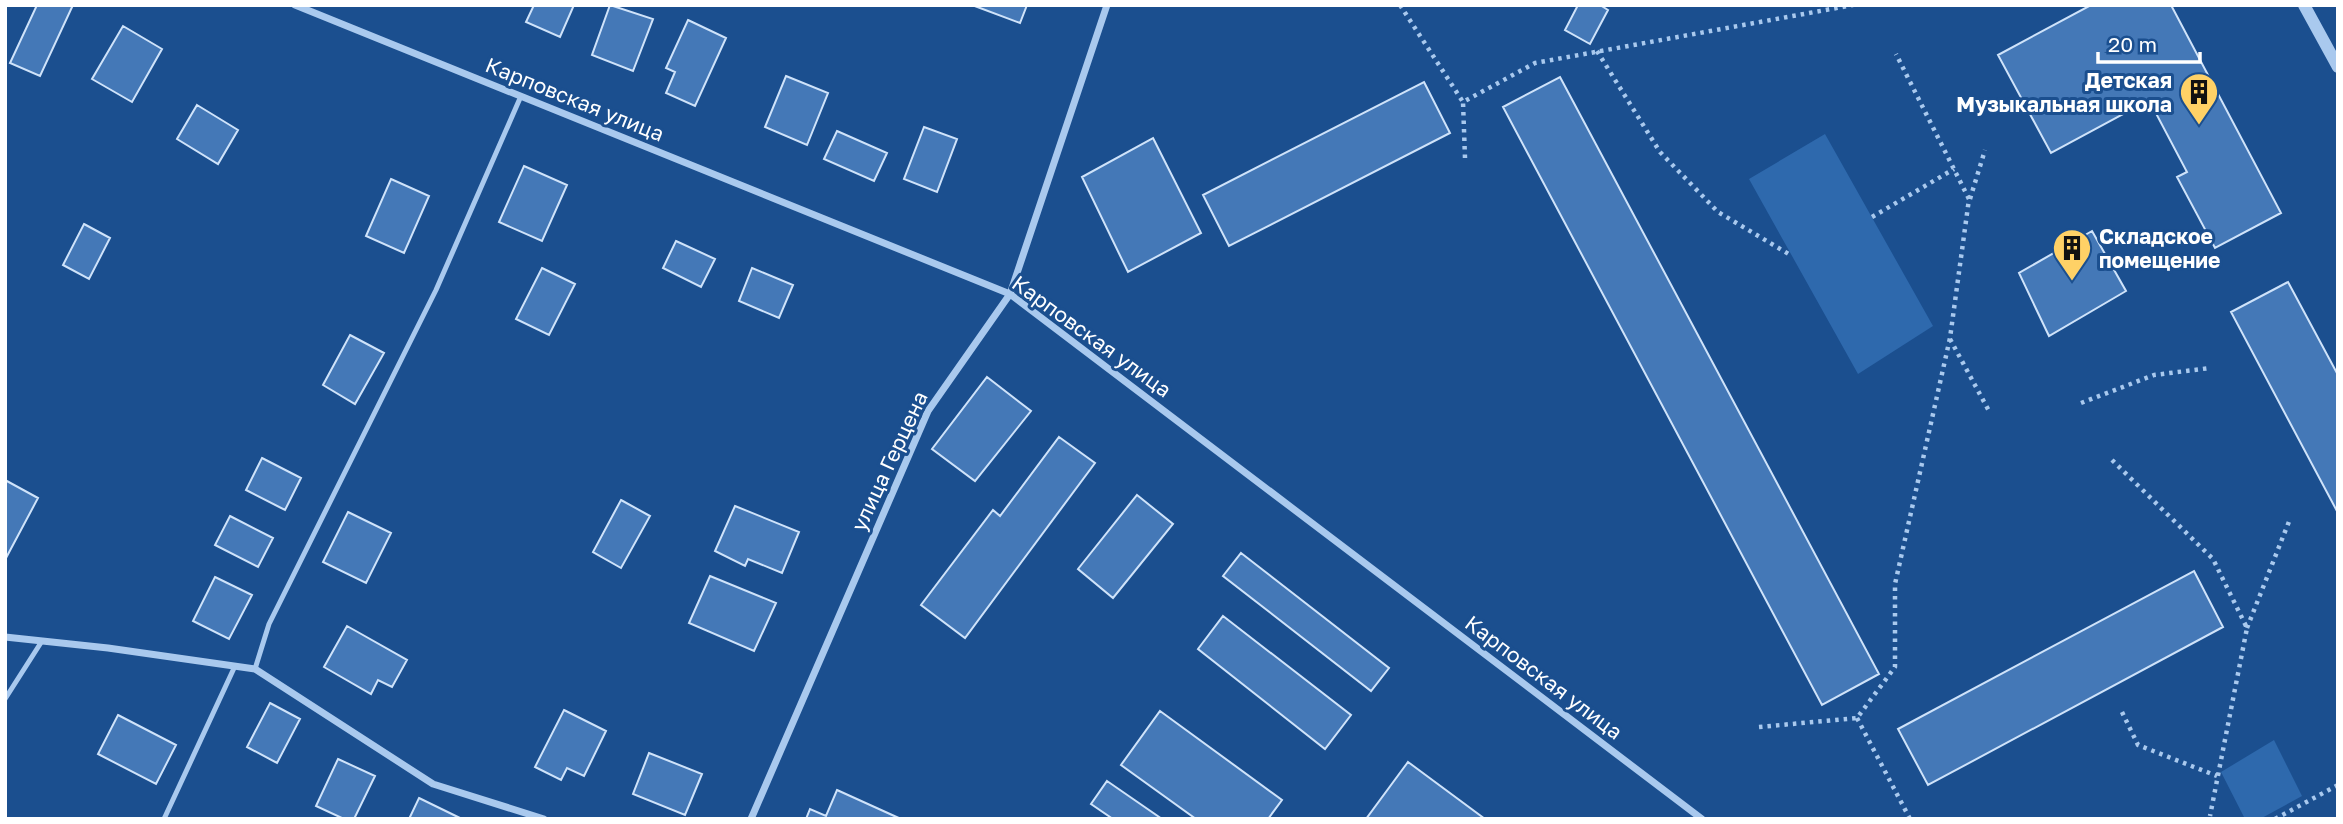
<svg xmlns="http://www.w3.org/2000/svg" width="2343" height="824" font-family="'Golos Text',sans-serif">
  <rect width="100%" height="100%" fill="#1b4f8f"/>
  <path fill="#2e69ad" d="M 1825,134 L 1933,326 L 1858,374 L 1749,179 Z
    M 2274,740 L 2302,796 L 2260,819 L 2245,819 L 2221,772 Z"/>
  <path fill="#4478b7" stroke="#cfe3fa" stroke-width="2" d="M 37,5 L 73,5 L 40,76 L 10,63 Z
    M 534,5 L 574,5 L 560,37 L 526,22 Z
    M 610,5 L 653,19 L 633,71 L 592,55 Z
    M 972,5 L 1027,5 L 1020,23 Z
    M 1578,5 L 1600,5 L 1608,10 L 1590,44 L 1565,30 Z
    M 2091,5 L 2171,5 L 2281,213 L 2215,248 L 2177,177 L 2187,172 L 2149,100 L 2051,153 L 1998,55 Z
    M 688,20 L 726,38 L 695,106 L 666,93 L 675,72 L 666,68 Z
    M 123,26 L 162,49 L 132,102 L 92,79 Z
    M 786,76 L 828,93 L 807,145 L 765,127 Z
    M 1560,77 L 1879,674 L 1822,705 L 1503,107 Z
    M 1424,82 L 1450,133 L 1229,246 L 1203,195 Z
    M 197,105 L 238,130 L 218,164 L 177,139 Z
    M 924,127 L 957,139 L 937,192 L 904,179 Z
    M 837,131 L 887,153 L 874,181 L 824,159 Z
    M 1153,138 L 1201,233 L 1128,272 L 1082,177 Z
    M 524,166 L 567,185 L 542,241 L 499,222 Z
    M 391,179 L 429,196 L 404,253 L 366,236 Z
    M 84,224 L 110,238 L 89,279 L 63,265 Z
    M 2092,231 L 2126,291 L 2049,336 L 2019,273 Z
    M 676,241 L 715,259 L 701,287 L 663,268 Z
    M 542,268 L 575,284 L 549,335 L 516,319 Z
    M 752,268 L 793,285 L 779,318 L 739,301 Z
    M 2288,282 L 2338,375 L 2338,513 L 2231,312 Z
    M 350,335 L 384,353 L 355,404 L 323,385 Z
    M 987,377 L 1031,411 L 975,481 L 932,449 Z
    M 1059,437 L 1095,463 L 965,638 L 921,605 L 993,510 L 1000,516 Z
    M 262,458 L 301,478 L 285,510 L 246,490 Z
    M 5,480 L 38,498 L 6,558 L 5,557 Z
    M 1137,495 L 1173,524 L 1113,598 L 1078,569 Z
    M 621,500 L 650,516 L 621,568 L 593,552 Z
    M 735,506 L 799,532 L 782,573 L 748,559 L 745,566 L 715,551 Z
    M 348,512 L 391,533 L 366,583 L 323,562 Z
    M 230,516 L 273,538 L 258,567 L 215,545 Z
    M 1241,553 L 1389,668 L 1371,691 L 1223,576 Z
    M 2194,571 L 2223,627 L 1928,785 L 1898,729 Z
    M 710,576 L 776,603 L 754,651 L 689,623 Z
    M 215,577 L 252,595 L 229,639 L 193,621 Z
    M 1223,616 L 1351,715 L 1325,749 L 1198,649 Z
    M 347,626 L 407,660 L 392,687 L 378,680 L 371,694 L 324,667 Z
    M 270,703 L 300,719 L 277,763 L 247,747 Z
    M 564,710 L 606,731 L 584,776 L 567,768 L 561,780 L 535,767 Z
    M 1160,711 L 1282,800 L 1268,819 L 1196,819 L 1121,765 Z
    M 118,715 L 176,745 L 156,784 L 98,754 Z
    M 649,753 L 702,774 L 685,815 L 633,794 Z
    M 338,759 L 375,776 L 354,819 L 344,819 L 316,806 Z
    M 1408,762 L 1485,819 L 1366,819 Z
    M 1107,781 L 1162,819 L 1113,819 L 1091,804 Z
    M 837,790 L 901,819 L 806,819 L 810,809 L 826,816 Z
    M 419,798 L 462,819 L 409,819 Z"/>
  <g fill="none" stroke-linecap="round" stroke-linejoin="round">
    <path stroke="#a9c9ee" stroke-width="4.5" stroke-dasharray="3.5 5" stroke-linecap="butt" d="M 1400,5 L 1463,102
      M 1597,51 L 1660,152 L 1718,212 L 1792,256
      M 1465,158 L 1463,102 L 1535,63 L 1853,5
      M 1970,199 L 1985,150
      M 1872,217 L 1954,169
      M 1950,339 L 1989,411
      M 2081,403 L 2154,375 L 2210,368
      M 2112,460 L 2213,559 L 2247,628 L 2210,816
      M 2247,628 L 2290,519
      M 2122,712 L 2138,745 L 2217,776
      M 1857,718 L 1910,819
      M 1759,727 L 1857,718 L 1895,667 L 1895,584 L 1950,338 L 1969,199 L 1896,54
      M 2275,819 L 2338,785"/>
    <path stroke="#a9c9ee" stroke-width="5" d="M 255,669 L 269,624 L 436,290 L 521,96
      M 5,699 L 42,641
      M 164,819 L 235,666"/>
    <path stroke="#a9c9ee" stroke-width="7" d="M 295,5 L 1010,294 L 1702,819
      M 5,637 L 108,648 L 255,669 L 433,784 L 544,819
      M 751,819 L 928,411 L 1010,294 L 1107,5"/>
    <path stroke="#a9c9ee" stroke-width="12" d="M 2304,5 L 2338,67"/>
  </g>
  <defs>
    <g id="building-pin" transform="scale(2.0125)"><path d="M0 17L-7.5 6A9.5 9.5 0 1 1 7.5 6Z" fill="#ffd166" stroke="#1b4f8f"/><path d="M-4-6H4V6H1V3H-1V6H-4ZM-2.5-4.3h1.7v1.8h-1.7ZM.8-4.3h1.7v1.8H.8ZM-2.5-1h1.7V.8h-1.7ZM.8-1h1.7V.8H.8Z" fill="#111"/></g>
  </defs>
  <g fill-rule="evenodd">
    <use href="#building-pin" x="2199" y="92"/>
    <use href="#building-pin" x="2072" y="248"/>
  </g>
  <g text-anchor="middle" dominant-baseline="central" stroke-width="6" stroke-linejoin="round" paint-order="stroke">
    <g font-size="21" font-weight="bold" fill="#fff" stroke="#1b4f8f" text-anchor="end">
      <text x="2172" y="80">Детская<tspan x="2172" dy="24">Музыкальная школа</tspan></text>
      <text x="2099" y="236" text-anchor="start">Складское<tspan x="2099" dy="24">помещение</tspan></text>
    </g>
    <g font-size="21" fill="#fff" stroke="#1b4f8f">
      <text transform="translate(575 99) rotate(22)">Карповская улица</text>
      <text transform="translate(1092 336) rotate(36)">Карповская улица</text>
      <text transform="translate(889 461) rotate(-65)">улица Герцена</text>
      <text transform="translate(1544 677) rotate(37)">Карповская улица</text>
    </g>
  </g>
  <rect width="2343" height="824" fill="none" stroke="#ffffff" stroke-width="14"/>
  <path d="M2098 52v10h102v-10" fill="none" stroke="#ffffff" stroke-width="3.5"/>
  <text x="2108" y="52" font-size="21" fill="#ffffff" stroke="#1b4f8f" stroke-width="5" paint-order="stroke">20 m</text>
</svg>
